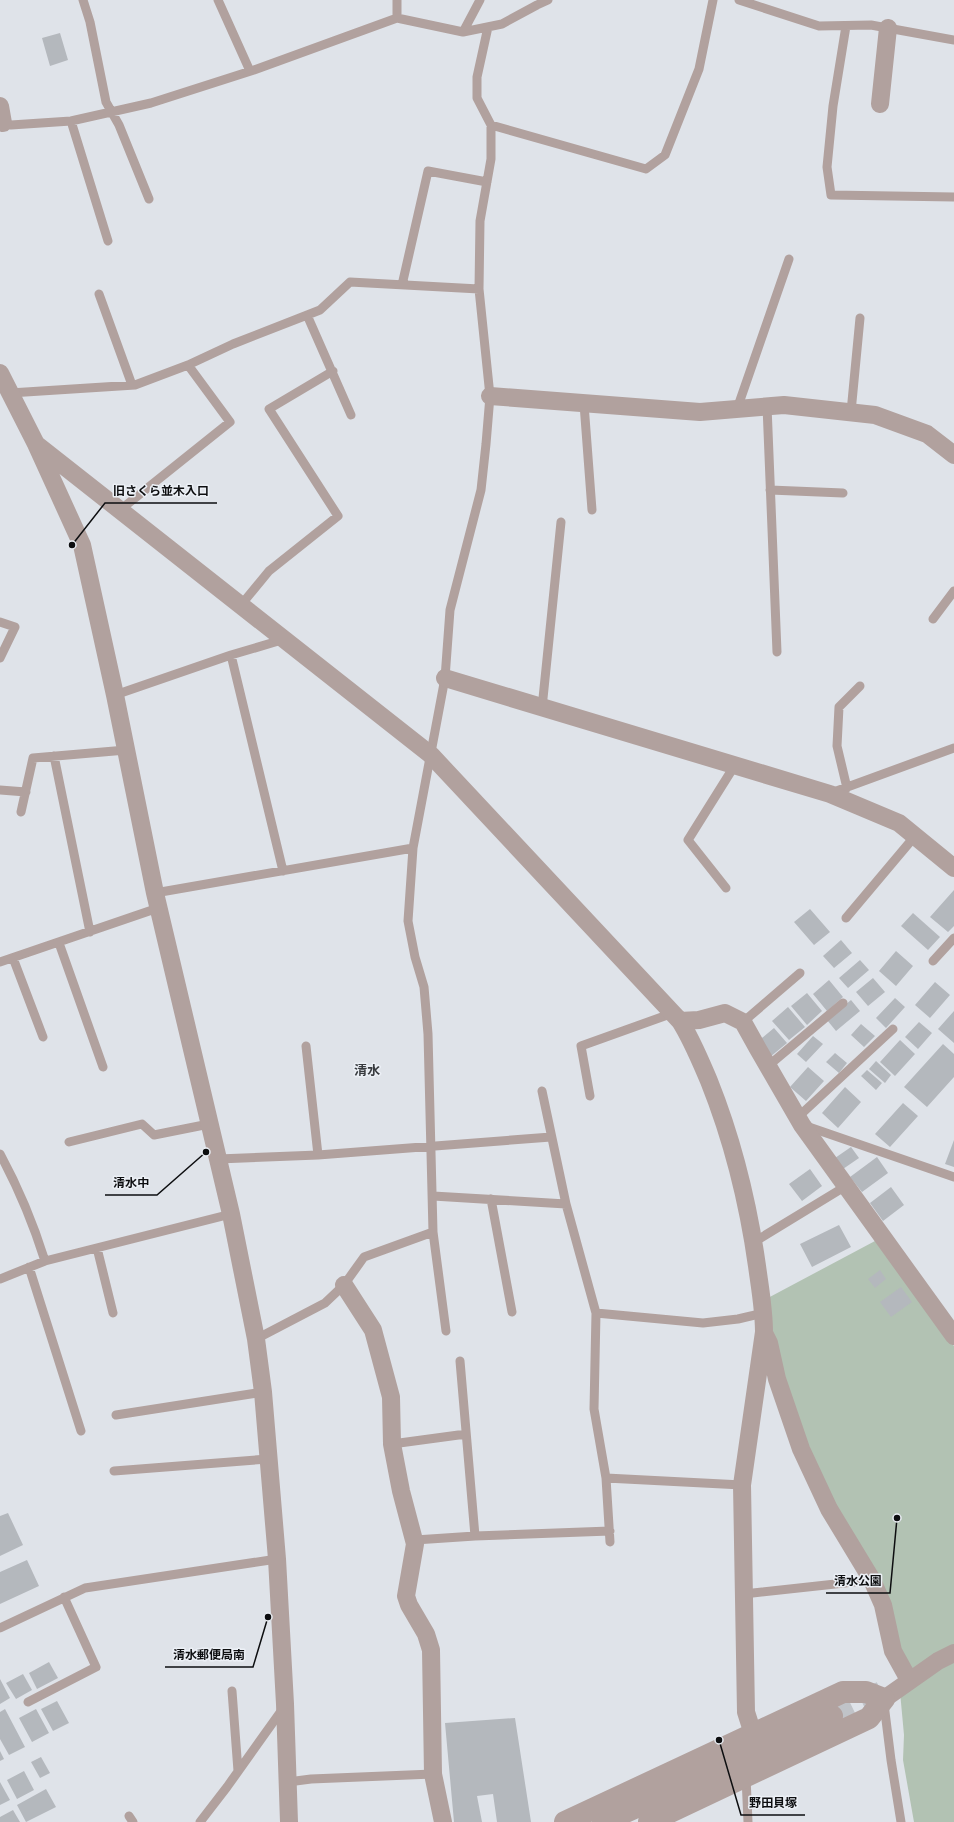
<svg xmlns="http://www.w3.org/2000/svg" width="954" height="1822" font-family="'Varela Round','Noto Sans JP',sans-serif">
  <rect width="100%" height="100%" fill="#dfe3e9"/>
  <path fill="#b2c2b3" d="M 875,1241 L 954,1346 L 954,1822 L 914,1822 L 903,1760 L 904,1735 L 894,1627 L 816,1473 L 783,1386 L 766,1299 Z"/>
  <path fill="#b4b8bd" d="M 60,33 L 68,60 L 50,66 L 42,38 Z
    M 954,890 L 954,926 L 948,932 L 930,917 Z
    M 810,909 L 830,932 L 814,945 L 794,922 Z
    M 913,913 L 940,937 L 928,950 L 901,926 Z
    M 841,940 L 852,953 L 834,968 L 823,956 Z
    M 896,951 L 913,966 L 896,986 L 879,971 Z
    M 860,960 L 869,970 L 848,988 L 839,978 Z
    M 873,978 L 885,992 L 868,1006 L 856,992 Z
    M 829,980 L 843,997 L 827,1011 L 813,994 Z
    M 935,982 L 950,995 L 930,1018 L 915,1005 Z
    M 807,993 L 822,1011 L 807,1025 L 791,1006 Z
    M 895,998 L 905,1007 L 886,1028 L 876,1018 Z
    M 851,1000 L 860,1011 L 836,1031 L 827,1020 Z
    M 788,1007 L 805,1027 L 789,1040 L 772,1021 Z
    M 954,1011 L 954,1043 L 938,1029 Z
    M 919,1022 L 932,1033 L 918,1049 L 905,1037 Z
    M 861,1024 L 875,1036 L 864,1047 L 851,1035 Z
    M 774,1028 L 787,1043 L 770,1057 L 757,1042 Z
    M 813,1036 L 823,1044 L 806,1062 L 797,1054 Z
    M 900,1040 L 915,1054 L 895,1076 L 880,1062 Z
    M 943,1044 L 954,1054 L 954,1077 L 927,1107 L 904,1087 Z
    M 835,1053 L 847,1063 L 839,1073 L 826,1062 Z
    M 876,1061 L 891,1075 L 885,1083 L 869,1069 Z
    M 808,1067 L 824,1081 L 806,1101 L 790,1087 Z
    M 867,1070 L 882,1083 L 876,1090 L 861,1076 Z
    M 845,1087 L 861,1102 L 838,1128 L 822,1113 Z
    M 903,1103 L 918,1116 L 890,1147 L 875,1134 Z
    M 954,1140 L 954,1167 L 945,1164 Z
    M 851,1147 L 859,1158 L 843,1169 L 835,1158 Z
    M 877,1157 L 888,1173 L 862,1192 L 850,1177 Z
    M 810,1169 L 822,1186 L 802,1201 L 789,1184 Z
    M 891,1187 L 904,1205 L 883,1221 L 870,1203 Z
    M 839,1225 L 851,1247 L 812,1267 L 800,1244 Z
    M 880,1270 L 886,1279 L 875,1288 L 868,1279 Z
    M 901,1287 L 912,1302 L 891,1317 L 880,1302 Z
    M 8,1513 L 23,1545 L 0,1556 L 0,1516 Z
    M 27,1560 L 39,1586 L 0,1604 L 0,1572 Z
    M 49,1662 L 58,1678 L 37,1689 L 29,1673 Z
    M 23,1674 L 32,1690 L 16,1699 L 6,1683 Z
    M 0,1679 L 10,1698 L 0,1704 Z
    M 57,1701 L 69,1723 L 53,1731 L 41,1709 Z
    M 5,1709 L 25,1747 L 9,1755 L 0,1739 L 0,1712 Z
    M 36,1709 L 49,1733 L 32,1742 L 19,1718 Z
    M 515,1718 L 531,1822 L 497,1822 L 493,1794 L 477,1796 L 482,1822 L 454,1822 L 445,1723 Z
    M 0,1751 L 4,1759 L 0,1761 Z
    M 41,1757 L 50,1773 L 40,1778 L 31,1762 Z
    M 24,1771 L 34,1790 L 17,1799 L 7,1780 Z
    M 0,1782 L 10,1800 L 0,1805 Z
    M 46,1789 L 56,1807 L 26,1822 L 17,1805 Z
    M 13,1810 L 20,1822 L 0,1822 L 0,1817 Z"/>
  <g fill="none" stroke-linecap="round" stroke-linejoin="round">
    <path stroke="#c0c3c8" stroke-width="22" stroke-dasharray="22 11" stroke-linecap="butt" d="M 832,1716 L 886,1690"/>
    <path stroke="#b1a19e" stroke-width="9" d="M 83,0 L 90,22 L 106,102 L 119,125 L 149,199
      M 218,0 L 250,71
      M 739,0 L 819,26 L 871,25 L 954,40
      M 397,18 L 397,0
      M 846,26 L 833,106 L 827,167 L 831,195 L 954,197
      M 463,32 L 480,0
      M 71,121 L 108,241
      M 1,123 L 11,125 L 71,121 L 151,103 L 254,70 L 397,18 L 463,32 L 502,24 L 537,5 L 548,0
      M 491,125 L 646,169 L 665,155 L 699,69 L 713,0
      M 402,285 L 428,171 L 487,182
      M 99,294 L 132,385
      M 307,315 L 351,415
      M 10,393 L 135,385 L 188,365 L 233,344 L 320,310 L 350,282 L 479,289
      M 584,404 L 592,510
      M 767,406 L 777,652
      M 737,409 L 789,259
      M 851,412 L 860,318
      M 770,490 L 843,493
      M 120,510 L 230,422 L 188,365
      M 241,605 L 269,571 L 338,516 L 269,409 L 333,371
      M 933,619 L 954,591
      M 0,622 L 15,627 L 0,658
      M 231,655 L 283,871
      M 115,695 L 231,655 L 285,639
      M 542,708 L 561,522
      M 54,756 L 90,932
      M 847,788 L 837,746 L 839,707 L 860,686
      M 0,790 L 26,792
      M 831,793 L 954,748
      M 21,812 L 33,758 L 126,750
      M 726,888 L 688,840 L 735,765
      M 155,893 L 413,848
      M 846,918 L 915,836
      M 59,943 L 103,1067
      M 13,958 L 43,1037
      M 933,961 L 954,938
      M 0,962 L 158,908
      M 743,1022 L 800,973
      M 306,1046 L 318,1155
      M 768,1066 L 843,1003
      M 542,1091 L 566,1204 L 596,1313 L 594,1409 L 606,1478 L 742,1485
      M 590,1096 L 581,1046 L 673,1013
      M 798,1117 L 893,1029
      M 806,1126 L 954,1177
      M 69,1142 L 142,1124 L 154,1135 L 209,1124
      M 0,1154 C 19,1189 33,1223 45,1261
      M 218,1159 L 318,1155 L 551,1137
      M 433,1196 L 566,1204
      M 491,1199 L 512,1312
      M 754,1242 L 846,1186
      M 97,1248 L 113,1313
      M 29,1267 L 81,1431
      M 0,1279 L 45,1261 L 231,1214
      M 596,1313 L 703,1323 L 738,1319 L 764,1313
      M 446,1331 L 433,1232 L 428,1034 L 424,987 L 415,957 L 408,921 L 413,848 L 445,678 L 450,610 L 481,490 L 486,444 L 490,396 L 479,289 L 480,221 L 491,159 L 491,125 L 477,98 L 477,77 L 488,27
      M 256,1339 L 325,1303 L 344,1285 L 364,1257 L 433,1232
      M 460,1361 L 475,1536 L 610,1531
      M 116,1415 L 263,1392
      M 392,1444 L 466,1434
      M 114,1471 L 268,1459
      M 606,1478 L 610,1542
      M 415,1540 L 475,1536
      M 744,1594 L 872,1580
      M 0,1628 L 85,1588 L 277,1559
      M 232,1691 L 238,1771
      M 28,1702 L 96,1667 L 64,1597
      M 884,1704 L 891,1760 L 901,1822
      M 746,1777 L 748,1822
      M 288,1782 L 311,1779 L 433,1774
      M 129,1816 L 133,1822
      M 200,1822 L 227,1787 L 284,1707"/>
    <path stroke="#b1a19e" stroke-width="18" d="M 880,104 L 888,28
      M 0,106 L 3,123
      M 0,373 L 36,444 L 82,545 L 115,695 L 155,893 L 231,1214 L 256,1339 L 263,1392 L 277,1559 L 285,1704 L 289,1822
      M 490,396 L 700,412 L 784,405 L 875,415 L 927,434 L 954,455
      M 36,444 L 431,755 L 680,1021 C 692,1040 700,1060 709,1081 C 733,1141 748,1202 757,1266 C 760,1288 764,1310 764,1332 L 742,1485 L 746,1712 L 753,1734
      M 445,678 L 830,794 L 899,823 L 954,868
      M 680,1021 L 699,1020 L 725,1013 L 743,1022 L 758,1049 L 802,1125 L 954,1336
      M 344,1285 L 373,1330 L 391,1397 L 392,1444 L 401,1491 L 415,1544 L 406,1596 L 409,1605 L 426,1634 L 431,1650 L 433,1774 L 443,1822
      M 765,1335 L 769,1343 L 777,1379 L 801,1449 L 829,1509 L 872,1580 L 883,1605 L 893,1651 L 909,1680
      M 884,1699 L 938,1661 L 954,1653"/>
    <path stroke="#b1a19e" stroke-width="22" d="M 565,1822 L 843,1692 L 866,1692 L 884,1699 L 869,1718 L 649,1822
      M 603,1822 L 715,1772 L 832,1716"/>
  </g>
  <g text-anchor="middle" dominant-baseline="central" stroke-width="3" stroke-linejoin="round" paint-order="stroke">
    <g font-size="13" font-weight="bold" fill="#383b3f" stroke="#ecf0f6">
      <text x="367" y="1071">清水</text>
    </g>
  </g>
  <path fill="none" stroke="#0d0e10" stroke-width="1.5" d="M72 545L105 503H217M206 1152L157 1195H105M897 1518L890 1593H826M268 1617L253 1667H165M719 1740L741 1815H805"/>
  <g fill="#0d0e10" stroke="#ecf0f6" stroke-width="1.5">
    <circle cx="72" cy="545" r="4"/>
    <circle cx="206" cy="1152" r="4"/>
    <circle cx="897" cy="1518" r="4"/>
    <circle cx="268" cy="1617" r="4"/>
    <circle cx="719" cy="1740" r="4"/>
  </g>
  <g font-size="12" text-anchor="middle" font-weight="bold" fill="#0d0e10" stroke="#ecf0f6" stroke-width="3" stroke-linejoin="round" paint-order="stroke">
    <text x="161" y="495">旧さくら並木入口</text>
    <text x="131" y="1187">清水中</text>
    <text x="858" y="1585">清水公園</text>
    <text x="209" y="1659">清水郵便局南</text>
    <text x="773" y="1807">野田貝塚</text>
  </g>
</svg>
